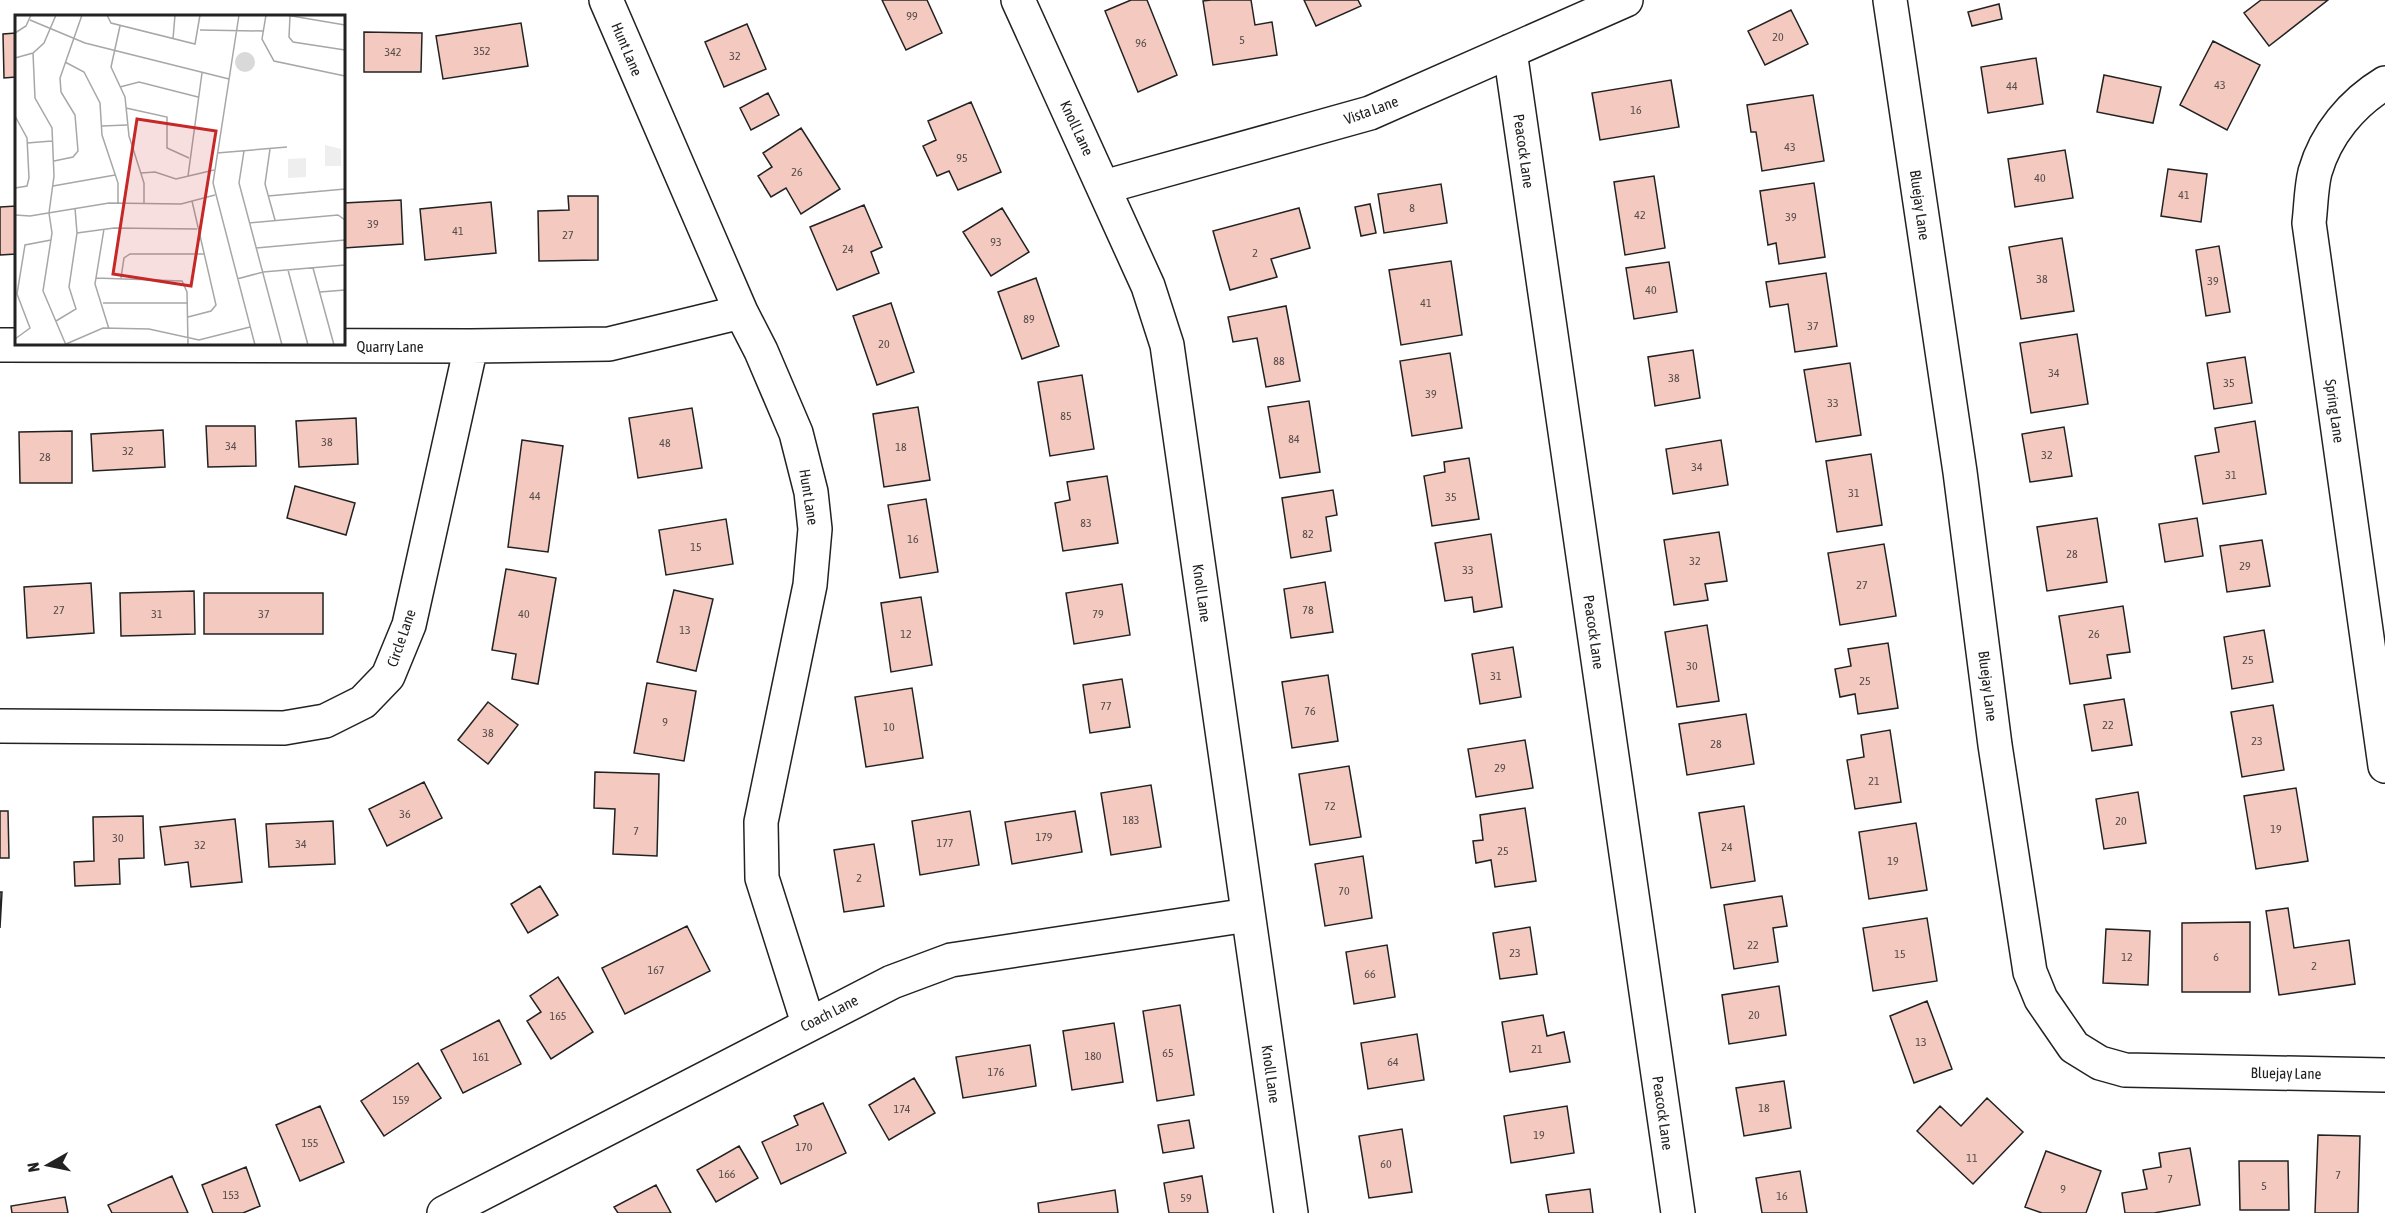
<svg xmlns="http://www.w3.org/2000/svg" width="2385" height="1213" font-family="'Asap Condensed',sans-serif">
  <rect width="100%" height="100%" fill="#fff"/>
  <path fill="#f3c9c0" stroke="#222" stroke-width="1.5" d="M 882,0 L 927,0 L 942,33 L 906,50 Z
    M 1131,0 L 1147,0 L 1177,75 L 1138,92 L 1105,11 Z
    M 1211,0 L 1251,0 L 1255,25 L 1272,22 L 1277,55 L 1213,65 L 1203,1 Z
    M 1304,0 L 1358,0 L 1361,6 L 1316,26 Z
    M 2261,0 L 2328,0 L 2269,46 L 2244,13 Z
    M 1999,4 L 2002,19 L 1972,26 L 1968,12 Z
    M 1791,10 L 1808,44 L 1765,65 L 1748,31 Z
    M 521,23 L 528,66 L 443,79 L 436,36 Z
    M 747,24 L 766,69 L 724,87 L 705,42 Z
    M 364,32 L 422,33 L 421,72 L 364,72 Z
    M 16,33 L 16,77 L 4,78 L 3,34 Z
    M 2213,41 L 2260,65 L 2227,130 L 2180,105 Z
    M 2036,58 L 2043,104 L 1988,113 L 1981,67 Z
    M 2104,75 L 2161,87 L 2153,123 L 2097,112 Z
    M 1671,80 L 1679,127 L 1600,140 L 1592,93 Z
    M 768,93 L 779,115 L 751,130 L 740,108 Z
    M 1813,95 L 1824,161 L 1762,171 L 1756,132 L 1751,132 L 1747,105 Z
    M 971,102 L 1001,172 L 958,190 L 949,171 L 937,176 L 923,146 L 936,140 L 928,121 Z
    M 801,128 L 840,189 L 801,214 L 786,188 L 771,197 L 758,176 L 772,167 L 763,153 Z
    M 2065,150 L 2073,198 L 2015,207 L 2008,159 Z
    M 2168,169 L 2207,174 L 2201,222 L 2161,216 Z
    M 1654,176 L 1665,248 L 1625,255 L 1614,182 Z
    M 1814,183 L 1825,257 L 1779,264 L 1776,243 L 1768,245 L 1760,191 Z
    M 1441,184 L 1447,223 L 1384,233 L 1378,194 Z
    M 568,196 L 598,196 L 598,260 L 539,261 L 538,211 L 569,210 Z
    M 401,200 L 403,244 L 344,248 L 344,203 Z
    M 491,202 L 496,253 L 425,260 L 420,209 Z
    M 1370,204 L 1376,233 L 1361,236 L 1355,207 Z
    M 864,205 L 882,247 L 871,252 L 879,273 L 837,290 L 810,227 Z
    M 16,206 L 16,254 L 0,255 L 0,207 Z
    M 1002,208 L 1029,252 L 991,276 L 963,232 Z
    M 1299,208 L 1310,248 L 1271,259 L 1277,277 L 1230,290 L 1213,231 Z
    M 2062,238 L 2074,311 L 2021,319 L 2009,247 Z
    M 2219,246 L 2230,312 L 2206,316 L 2196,250 Z
    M 1451,261 L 1462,335 L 1401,345 L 1389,270 Z
    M 1669,262 L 1677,312 L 1634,319 L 1626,268 Z
    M 1826,273 L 1837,346 L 1795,352 L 1788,304 L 1770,307 L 1766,282 Z
    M 1036,278 L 1059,346 L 1022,359 L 998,292 Z
    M 891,303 L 914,372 L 877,385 L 853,316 Z
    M 1286,306 L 1300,381 L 1266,387 L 1257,338 L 1233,342 L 1228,317 Z
    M 2077,334 L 2088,404 L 2031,413 L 2020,343 Z
    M 1693,350 L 1700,398 L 1655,406 L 1648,357 Z
    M 1450,353 L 1462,428 L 1412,436 L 1400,361 Z
    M 2245,357 L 2252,403 L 2214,409 L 2207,363 Z
    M 1850,363 L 1861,435 L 1816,442 L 1804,370 Z
    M 1082,375 L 1094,449 L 1050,456 L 1038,382 Z
    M 1309,401 L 1320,472 L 1280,478 L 1268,407 Z
    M 918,407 L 930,480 L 884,487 L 873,414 Z
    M 692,408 L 702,468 L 638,478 L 629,418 Z
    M 356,418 L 358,464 L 299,467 L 296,421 Z
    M 2255,421 L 2266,494 L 2203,504 L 2195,456 L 2219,452 L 2215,428 Z
    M 206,426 L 255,426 L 256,466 L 208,467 Z
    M 2064,427 L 2072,476 L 2030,482 L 2022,434 Z
    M 163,430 L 165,467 L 93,471 L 91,434 Z
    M 72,431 L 72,483 L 20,483 L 19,432 Z
    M 522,440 L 563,446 L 548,552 L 508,547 Z
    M 1721,440 L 1728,485 L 1673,494 L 1666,449 Z
    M 1871,454 L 1882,525 L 1837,532 L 1826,461 Z
    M 1469,458 L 1479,519 L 1432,526 L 1424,476 L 1445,472 L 1444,462 Z
    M 1107,476 L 1118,543 L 1063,551 L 1055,503 L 1070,500 L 1067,482 Z
    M 295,486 L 355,503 L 346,535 L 287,518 Z
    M 1333,490 L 1337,515 L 1326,517 L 1331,551 L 1291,558 L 1282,498 Z
    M 926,499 L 938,572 L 900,578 L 888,505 Z
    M 2097,518 L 2107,582 L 2047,591 L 2037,527 Z
    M 2197,518 L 2203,556 L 2165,562 L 2159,524 Z
    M 726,519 L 733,564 L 666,575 L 659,530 Z
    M 1719,532 L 1727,581 L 1705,584 L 1708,600 L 1674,605 L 1664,540 Z
    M 1491,534 L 1502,607 L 1474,612 L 1472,597 L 1445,601 L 1435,543 Z
    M 2262,540 L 2270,586 L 2227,592 L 2220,546 Z
    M 1884,544 L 1896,616 L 1840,625 L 1828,553 Z
    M 506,569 L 556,578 L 538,684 L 512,679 L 516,654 L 492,650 Z
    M 1325,582 L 1333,632 L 1291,638 L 1284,589 Z
    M 91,583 L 94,633 L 27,638 L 24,587 Z
    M 1122,584 L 1130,635 L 1074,644 L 1066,593 Z
    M 674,590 L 713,599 L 696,671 L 657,662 Z
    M 194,591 L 195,634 L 121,636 L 120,593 Z
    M 204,593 L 323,593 L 323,634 L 204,634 Z
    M 921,597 L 932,665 L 891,672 L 881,603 Z
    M 2123,606 L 2130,652 L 2107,655 L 2111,678 L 2070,684 L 2059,616 Z
    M 1707,625 L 1719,701 L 1677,707 L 1665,632 Z
    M 2264,630 L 2273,682 L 2232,689 L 2224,637 Z
    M 1888,643 L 1898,708 L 1858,714 L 1855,694 L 1840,697 L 1835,669 L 1851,666 L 1848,649 Z
    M 1513,647 L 1521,697 L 1480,704 L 1472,654 Z
    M 1328,675 L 1338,741 L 1292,748 L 1282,682 Z
    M 1122,679 L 1130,727 L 1090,733 L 1083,685 Z
    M 647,683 L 696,691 L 684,761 L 634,753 Z
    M 912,688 L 923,758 L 866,767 L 855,697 Z
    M 2124,699 L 2132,745 L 2092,751 L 2084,705 Z
    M 488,702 L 518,725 L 488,764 L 458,740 Z
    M 2273,705 L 2284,770 L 2242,777 L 2231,712 Z
    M 1746,714 L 1754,764 L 1687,775 L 1679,724 Z
    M 1890,730 L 1901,802 L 1855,809 L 1847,760 L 1864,757 L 1861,735 Z
    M 1525,740 L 1533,788 L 1476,797 L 1468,749 Z
    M 1349,766 L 1361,837 L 1310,845 L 1299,774 Z
    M 595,772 L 659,774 L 657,856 L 613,854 L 615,809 L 594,808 Z
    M 424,782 L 442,818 L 387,846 L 369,809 Z
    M 1151,785 L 1161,847 L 1111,855 L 1101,793 Z
    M 2296,788 L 2308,861 L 2256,869 L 2244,796 Z
    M 2138,792 L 2146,843 L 2104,849 L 2096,799 Z
    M 1744,806 L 1755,881 L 1711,888 L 1699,813 Z
    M 1525,808 L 1536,881 L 1495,887 L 1491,860 L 1476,863 L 1473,841 L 1483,840 L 1480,815 Z
    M 0,811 L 8,811 L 9,858 L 0,858 Z
    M 970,811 L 979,865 L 920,875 L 912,821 Z
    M 1075,811 L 1082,852 L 1012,864 L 1005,822 Z
    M 143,816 L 144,858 L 119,859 L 120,884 L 75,886 L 74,862 L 94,861 L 93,817 Z
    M 235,819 L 242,882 L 191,887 L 188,862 L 165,865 L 160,827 Z
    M 333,821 L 335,864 L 269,867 L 266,824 Z
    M 1916,823 L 1927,890 L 1869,899 L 1859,832 Z
    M 874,844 L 884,906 L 844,912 L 834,850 Z
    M 1363,856 L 1372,918 L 1325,926 L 1315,864 Z
    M 540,886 L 558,915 L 528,933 L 511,904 Z
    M 0,892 L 2,892 L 0,928 Z
    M 1782,896 L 1787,926 L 1773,928 L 1778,962 L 1734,969 L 1724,905 Z
    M 2288,908 L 2294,948 L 2349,940 L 2355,984 L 2279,995 L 2266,911 Z
    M 1927,918 L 1937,981 L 1873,991 L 1863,928 Z
    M 2250,922 L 2250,992 L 2182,992 L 2182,923 Z
    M 687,926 L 710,971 L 625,1014 L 602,968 Z
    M 1530,927 L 1537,974 L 1500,979 L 1493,933 Z
    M 2106,929 L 2150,931 L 2148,985 L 2103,983 Z
    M 1387,945 L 1395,997 L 1354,1004 L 1346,952 Z
    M 558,977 L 593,1032 L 551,1059 L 527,1021 L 541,1012 L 530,996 Z
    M 1779,986 L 1786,1035 L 1729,1044 L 1722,995 Z
    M 1927,1001 L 1952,1069 L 1914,1083 L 1890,1016 Z
    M 1180,1005 L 1194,1095 L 1157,1101 L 1143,1011 Z
    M 1543,1015 L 1547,1036 L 1564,1032 L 1570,1062 L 1510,1072 L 1502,1022 Z
    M 499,1020 L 521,1064 L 463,1093 L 441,1050 Z
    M 1114,1023 L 1123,1082 L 1072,1090 L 1063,1031 Z
    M 1417,1034 L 1424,1080 L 1368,1089 L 1361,1043 Z
    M 1030,1045 L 1036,1086 L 963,1098 L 956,1057 Z
    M 418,1063 L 441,1098 L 384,1136 L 361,1101 Z
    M 914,1078 L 935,1113 L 889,1140 L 869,1105 Z
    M 1784,1081 L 1791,1128 L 1744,1136 L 1736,1088 Z
    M 1987,1098 L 2023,1132 L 1973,1184 L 1917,1131 L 1940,1106 L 1961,1126 Z
    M 823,1103 L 846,1153 L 781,1184 L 762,1142 L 798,1125 L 794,1116 Z
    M 320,1106 L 344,1162 L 300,1181 L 276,1125 Z
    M 1567,1106 L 1574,1153 L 1511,1163 L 1504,1116 Z
    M 1189,1120 L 1194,1148 L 1163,1153 L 1158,1125 Z
    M 1402,1129 L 1412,1192 L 1369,1198 L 1359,1136 Z
    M 2318,1135 L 2360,1136 L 2358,1213 L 2315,1213 Z
    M 739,1146 L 758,1178 L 716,1202 L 697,1170 Z
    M 2190,1148 L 2200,1205 L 2154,1213 L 2125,1213 L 2122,1193 L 2147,1189 L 2143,1170 L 2161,1167 L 2159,1153 Z
    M 2046,1151 L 2101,1171 L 2086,1213 L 2042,1213 L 2025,1207 Z
    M 2239,1161 L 2288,1161 L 2289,1210 L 2240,1210 Z
    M 246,1167 L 260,1206 L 243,1213 L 213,1213 L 202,1185 Z
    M 1800,1171 L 1807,1213 L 1762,1213 L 1756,1178 Z
    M 172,1176 L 188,1213 L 112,1213 L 108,1205 Z
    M 1202,1176 L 1208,1213 L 1169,1213 L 1164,1183 Z
    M 656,1185 L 671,1213 L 618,1213 L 614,1207 Z
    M 1590,1189 L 1593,1213 L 1549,1213 L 1546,1195 Z
    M 1115,1190 L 1118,1213 L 1039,1213 L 1038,1203 Z
    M 65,1197 L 68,1213 L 12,1213 L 11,1206 Z"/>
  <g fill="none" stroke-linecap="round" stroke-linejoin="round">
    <g stroke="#222" stroke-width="36">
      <path id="minor" d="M 606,0 L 741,312 L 761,351 L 796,433 L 811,492 L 815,529 L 810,585 L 761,822 L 762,878 L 808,1023
        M 1018,0 L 1148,286 L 1167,345 L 1291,1213
        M 1890,0 L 1960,472 L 1995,745 L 2030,972 L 2041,999 L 2074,1047 L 2100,1063 L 2125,1070 L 2385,1075
        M 1510,51 L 1678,1213
        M 2385,83 C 2352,103 2326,134 2315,172 C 2311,188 2311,207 2309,223 L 2385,766
        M 1104,187 L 1370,113 L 1626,0
        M 0,345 L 471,346 L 609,344 L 741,312
        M 0,726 L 284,728 L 325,721 L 363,702 L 388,676 L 409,625 L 471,346
        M 444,1213 L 892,982 L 951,960 L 1248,915"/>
    </g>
    <use href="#minor" stroke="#fff" stroke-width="33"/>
  </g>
  <g text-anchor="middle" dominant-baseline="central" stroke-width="4.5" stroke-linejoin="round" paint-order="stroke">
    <g font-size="12" fill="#564c4a">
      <text x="912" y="16">99</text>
      <text x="1778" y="37">20</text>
      <text x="1242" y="40">5</text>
      <text x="1141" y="43">96</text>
      <text x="482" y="51">352</text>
      <text x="393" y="52">342</text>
      <text x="735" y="56">32</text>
      <text x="2220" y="85">43</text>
      <text x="2012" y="86">44</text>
      <text x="1636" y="110">16</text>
      <text x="1790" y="147">43</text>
      <text x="962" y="158">95</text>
      <text x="797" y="172">26</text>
      <text x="2040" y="178">40</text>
      <text x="2184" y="195">41</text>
      <text x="1412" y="208">8</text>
      <text x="1640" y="215">42</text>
      <text x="1791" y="217">39</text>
      <text x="373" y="224">39</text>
      <text x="458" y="231">41</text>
      <text x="568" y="235">27</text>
      <text x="996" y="242">93</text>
      <text x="848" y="249">24</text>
      <text x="1255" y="253">2</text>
      <text x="2042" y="279">38</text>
      <text x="2213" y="281">39</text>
      <text x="1651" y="290">40</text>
      <text x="1426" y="303">41</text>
      <text x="1029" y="319">89</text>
      <text x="1813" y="326">37</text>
      <text x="884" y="344">20</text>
      <text x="1279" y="361">88</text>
      <text x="2054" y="373">34</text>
      <text x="1674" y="378">38</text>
      <text x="2229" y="383">35</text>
      <text x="1431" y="394">39</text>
      <text x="1833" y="403">33</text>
      <text x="1066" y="416">85</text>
      <text x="1294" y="439">84</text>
      <text x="327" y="442">38</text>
      <text x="665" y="443">48</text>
      <text x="231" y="446">34</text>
      <text x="901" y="447">18</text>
      <text x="128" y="451">32</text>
      <text x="2047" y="455">32</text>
      <text x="45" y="457">28</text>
      <text x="1697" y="467">34</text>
      <text x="2231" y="475">31</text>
      <text x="1854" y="493">31</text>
      <text x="535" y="496">44</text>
      <text x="1451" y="497">35</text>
      <text x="1086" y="523">83</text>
      <text x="1308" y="534">82</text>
      <text x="913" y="539">16</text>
      <text x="696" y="547">15</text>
      <text x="2072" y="554">28</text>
      <text x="1695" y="561">32</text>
      <text x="2245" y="566">29</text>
      <text x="1468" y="570">33</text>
      <text x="1862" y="585">27</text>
      <text x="59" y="610">27</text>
      <text x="1308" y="610">78</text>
      <text x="157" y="614">31</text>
      <text x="264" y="614">37</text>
      <text x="524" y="614">40</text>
      <text x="1098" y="614">79</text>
      <text x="685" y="630">13</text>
      <text x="906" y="634">12</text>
      <text x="2094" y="634">26</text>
      <text x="2248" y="660">25</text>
      <text x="1692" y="666">30</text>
      <text x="1496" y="676">31</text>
      <text x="1865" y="681">25</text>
      <text x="1106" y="706">77</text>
      <text x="1310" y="711">76</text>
      <text x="665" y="722">9</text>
      <text x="2108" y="725">22</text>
      <text x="889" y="727">10</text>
      <text x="488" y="733">38</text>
      <text x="2257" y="741">23</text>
      <text x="1716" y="744">28</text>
      <text x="1500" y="768">29</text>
      <text x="1874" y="781">21</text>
      <text x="1330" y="806">72</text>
      <text x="405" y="814">36</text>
      <text x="1131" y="820">183</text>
      <text x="2121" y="821">20</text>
      <text x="2276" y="829">19</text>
      <text x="636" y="831">7</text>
      <text x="1044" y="837">179</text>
      <text x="118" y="838">30</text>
      <text x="945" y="843">177</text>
      <text x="301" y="844">34</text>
      <text x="200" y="845">32</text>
      <text x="1727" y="847">24</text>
      <text x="1503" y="851">25</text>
      <text x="1893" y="861">19</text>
      <text x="859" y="878">2</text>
      <text x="1344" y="891">70</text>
      <text x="1753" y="945">22</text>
      <text x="1515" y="953">23</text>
      <text x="1900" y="954">15</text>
      <text x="2127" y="957">12</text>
      <text x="2216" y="957">6</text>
      <text x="2314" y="966">2</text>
      <text x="656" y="970">167</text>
      <text x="1370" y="974">66</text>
      <text x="1754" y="1015">20</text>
      <text x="558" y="1016">165</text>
      <text x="1921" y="1042">13</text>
      <text x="1537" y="1049">21</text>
      <text x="1168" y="1053">65</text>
      <text x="1093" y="1056">180</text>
      <text x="481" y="1057">161</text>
      <text x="1393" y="1062">64</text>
      <text x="996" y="1072">176</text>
      <text x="401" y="1100">159</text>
      <text x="1764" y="1108">18</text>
      <text x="902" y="1109">174</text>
      <text x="1539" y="1135">19</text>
      <text x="310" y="1143">155</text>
      <text x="804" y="1147">170</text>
      <text x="1972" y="1158">11</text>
      <text x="1386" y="1164">60</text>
      <text x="727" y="1174">166</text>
      <text x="2338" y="1175">7</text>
      <text x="2170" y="1179">7</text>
      <text x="2264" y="1186">5</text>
      <text x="2063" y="1189">9</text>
      <text x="231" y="1195">153</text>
      <text x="1782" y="1196">16</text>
      <text x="1186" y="1198">59</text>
    </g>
    <g font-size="15" fill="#222" stroke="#fff">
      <text transform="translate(627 49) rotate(67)">Hunt Lane</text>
      <text transform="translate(1371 110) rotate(-20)">Vista Lane</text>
      <text transform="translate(1077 128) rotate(65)">Knoll Lane</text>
      <text transform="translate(1524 151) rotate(82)">Peacock Lane</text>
      <text transform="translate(1920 205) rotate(82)">Bluejay Lane</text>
      <text x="390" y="346">Quarry Lane</text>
      <text transform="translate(2335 411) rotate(82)">Spring Lane</text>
      <text transform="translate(809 497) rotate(81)">Hunt Lane</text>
      <text transform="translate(1202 593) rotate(82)">Knoll Lane</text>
      <text transform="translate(1594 632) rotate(82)">Peacock Lane</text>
      <text transform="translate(401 638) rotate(-71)">Circle Lane</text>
      <text transform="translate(1988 686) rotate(83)">Bluejay Lane</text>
      <text transform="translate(829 1013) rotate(-27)">Coach Lane</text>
      <text transform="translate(2286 1073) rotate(1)">Bluejay Lane</text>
      <text transform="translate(1271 1074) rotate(82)">Knoll Lane</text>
      <text transform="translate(1663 1113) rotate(82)">Peacock Lane</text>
    </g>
  </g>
  <g transform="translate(15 15)">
    <rect width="330" height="330" fill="#fff"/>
    <path d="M 310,130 L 326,134 L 326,151 L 310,151 ZM 291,143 L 291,162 L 273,163 L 273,144 Z" fill="#eee"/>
    <path d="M220 47a10 10 0 1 1 20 0a10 10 0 1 1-20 0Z" fill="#d9d9d9"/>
    <path fill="none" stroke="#a7a7a7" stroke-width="1.5" d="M 92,0 L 96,8 L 180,29 L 185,0M 224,0 L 198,168 L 240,330M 251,0 L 247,24 L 259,46 L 330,61M 271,0 L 330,10M 275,1 L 274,22 L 278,27 L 330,35M 15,5 L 70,28 L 214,64M 105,11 L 96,52 L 110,82 L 114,121 L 129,168 L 129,188M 185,15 L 248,16M 0,18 L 11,11 L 16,0M 158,24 L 160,0M 18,38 L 20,83 L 37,113 L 39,161 L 34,198 L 37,218 L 28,276 L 51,330M 0,43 L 18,38 L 29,28 L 41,0M 50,47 L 69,57 L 85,88 L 87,120 L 103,168 L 103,188M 105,72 L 124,67 L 183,82M 111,93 L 152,102 L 152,133 L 174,143M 0,101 L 12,123 L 14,163 L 12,171 L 0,173M 87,111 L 112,110M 12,128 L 37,126M 255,134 L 250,169 L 260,205M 229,136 L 224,168 L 267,330M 202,138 L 272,132M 39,146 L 58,142 L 63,136 L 60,100 L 46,77 L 45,63 L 67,0M 126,158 L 140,157 L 161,164 L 199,155M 173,161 L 187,58M 38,171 L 100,160M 253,181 L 330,174M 0,200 L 15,201 L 94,188 L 166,189 L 200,180M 234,208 L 323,200 L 330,205M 89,214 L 80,269 L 94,314M 62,218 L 99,213 L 182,214M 241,233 L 330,225M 298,253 L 319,330M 273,255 L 293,330M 81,263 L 167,266 L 172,277 L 173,330M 106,263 L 109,243 L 115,239 L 189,239M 222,264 L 248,257 L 330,250M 305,277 L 330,275M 88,288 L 173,288M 173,302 L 196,296 L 201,290 L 177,186M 41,306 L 61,294 L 54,272 L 62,218 L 60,193M 0,324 L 15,313 L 2,279 L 10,230 L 36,225M 51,329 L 88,313 L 134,314 L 184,325 L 235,312"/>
    <path fill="#c62828" fill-opacity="0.15" stroke="#c62828" stroke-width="3" d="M 122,104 L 201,116 L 176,271 L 98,259 Z"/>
    <rect width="330" height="330" fill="none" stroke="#222" stroke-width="3"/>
  </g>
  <g transform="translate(48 1165) rotate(261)" stroke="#ffffff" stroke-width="4.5" paint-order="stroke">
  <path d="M0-4.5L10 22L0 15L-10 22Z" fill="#222222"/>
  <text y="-9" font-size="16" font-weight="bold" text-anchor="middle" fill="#222222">N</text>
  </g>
</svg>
